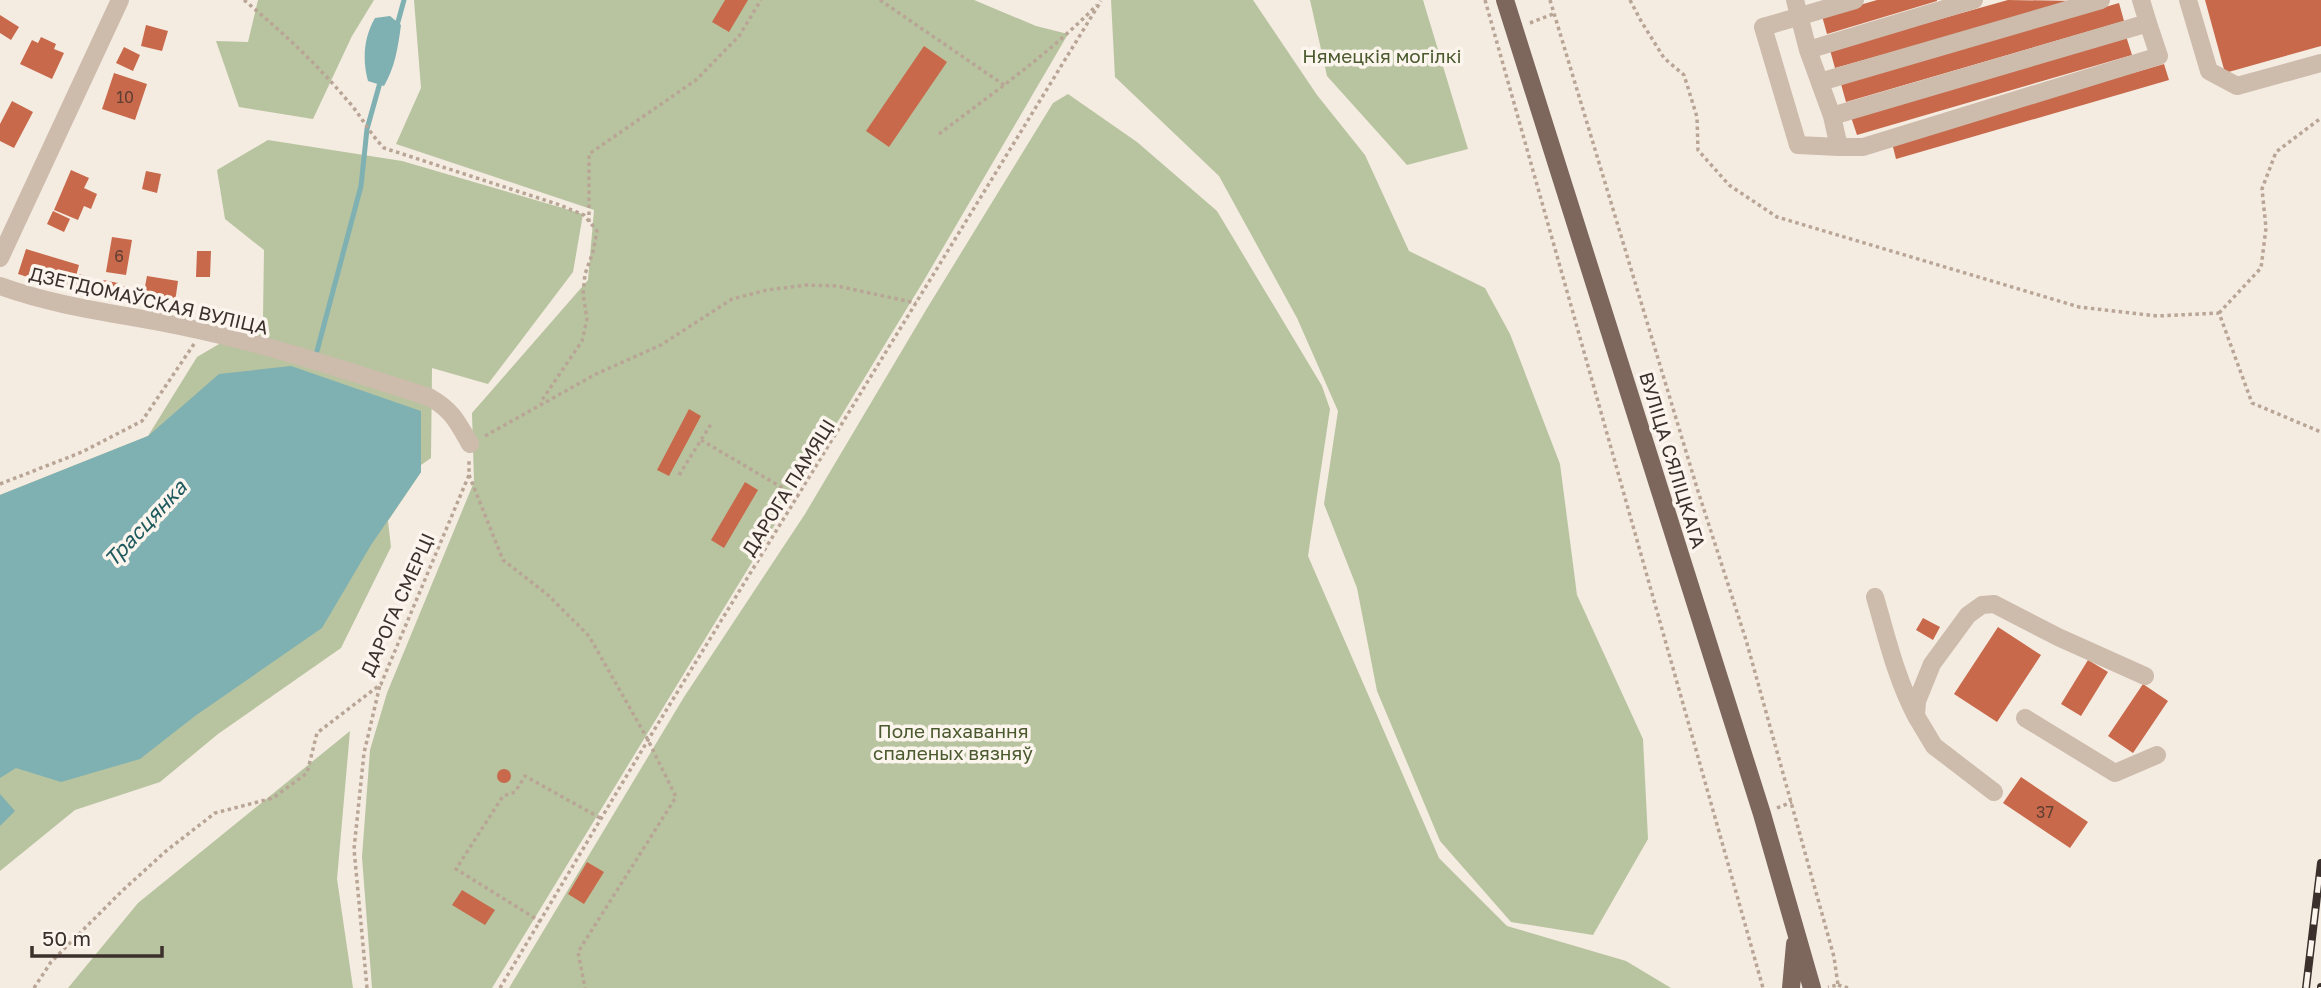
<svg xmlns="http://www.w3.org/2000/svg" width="2321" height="988" font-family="'Golos Text',sans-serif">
  <rect width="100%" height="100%" fill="#f4ebe1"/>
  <path fill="#b8c4a0" d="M 258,0 L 374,0 L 352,36 L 313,119 L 239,107 L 216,41 L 248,42 Z
    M 414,0 L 974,0 L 1036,26 L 1068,34 L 923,282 L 492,988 L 372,988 L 362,857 L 370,750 L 387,693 L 474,482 L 472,413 L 588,280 L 594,210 L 396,144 L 421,88 Z
    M 1111,0 L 1253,0 L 1317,95 L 1365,155 L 1409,251 L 1485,288 L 1510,334 L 1560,464 L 1577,595 L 1643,739 L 1648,839 L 1593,935 L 1511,922 L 1440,841 L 1377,691 L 1357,588 L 1324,504 L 1338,411 L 1297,318 L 1219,176 L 1115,77 Z
    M 1310,0 L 1423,0 L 1468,149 L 1407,165 L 1327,76 Z
    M 1068,94 L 1137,142 L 1217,211 L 1322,386 L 1330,409 L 1308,556 L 1439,858 L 1507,926 L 1626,961 L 1671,988 L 509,988 L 684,697 L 805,514 L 926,310 L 1053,103 Z
    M 268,140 L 402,161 L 583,214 L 573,272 L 488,384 L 432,368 L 431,458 L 421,465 L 421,472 L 388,521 L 391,547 L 341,648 L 218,734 L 160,782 L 75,810 L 0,871 L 0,495 L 148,436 L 197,357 L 263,318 L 264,250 L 225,219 L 217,170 Z
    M 350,731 L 337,879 L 353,988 L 68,988 L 138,903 Z"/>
  <path fill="#7fb0b2" d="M 390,16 L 401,25 C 398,47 395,67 384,86 L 368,81 C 362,59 364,37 375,18 Z
    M 291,366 L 421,411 L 421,472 L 371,545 L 322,628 L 195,716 L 140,759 L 61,782 L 16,768 L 0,778 L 0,495 L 148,436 L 219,374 Z
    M 0,794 L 15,811 L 0,826 Z"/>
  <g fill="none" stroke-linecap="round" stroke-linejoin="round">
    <path stroke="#7fb0b2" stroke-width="5" d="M 396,29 L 404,0
      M 317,351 L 361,186 L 367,129 L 381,79"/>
  </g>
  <path fill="#c8694b" d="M 725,0 L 748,0 L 729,32 L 712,22 Z
    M 1877,0 L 1937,0 L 1937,1 L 1827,34 L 1822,16 Z
    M 2008,0 L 2075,1 L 1835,68 L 1830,50 Z
    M 2205,0 L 2321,0 L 2321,46 L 2225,73 Z
    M 2119,3 L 2124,21 L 1846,102 L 1841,84 Z
    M 0,15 L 19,27 L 11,40 L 0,33 Z
    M 146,25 L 168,31 L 162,51 L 141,46 Z
    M 2126,36 L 2132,55 L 1857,135 L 1851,117 Z
    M 41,37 L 56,44 L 54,49 L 64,53 L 52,79 L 20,64 L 32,40 L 38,43 Z
    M 924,46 L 947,62 L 889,147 L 866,131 Z
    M 124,47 L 140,55 L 133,71 L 116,63 Z
    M 2164,64 L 2169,80 L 1896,159 L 1892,143 Z
    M 114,73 L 147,84 L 135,120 L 102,109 Z
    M 12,101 L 33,112 L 14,148 L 0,141 L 0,124 Z
    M 71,170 L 89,178 L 84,188 L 97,194 L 91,209 L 84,206 L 78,220 L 54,210 Z
    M 146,171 L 161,174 L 157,193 L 142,189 Z
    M 53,211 L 70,219 L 64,232 L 47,224 Z
    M 112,237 L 132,240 L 126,275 L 106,272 Z
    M 26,249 L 79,265 L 72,291 L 18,274 Z
    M 197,251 L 211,251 L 210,277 L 196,277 Z
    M 79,274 L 91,278 L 86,295 L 74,291 Z
    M 147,276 L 178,281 L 175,302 L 143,297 Z
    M 103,280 L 118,283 L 115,294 L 100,291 Z
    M 124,286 L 134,289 L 131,303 L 121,301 Z
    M 689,409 L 701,416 L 669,476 L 657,470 Z
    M 745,482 L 758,490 L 724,548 L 711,540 Z
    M 1923,618 L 1940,627 L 1933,640 L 1916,630 Z
    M 1998,627 L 2041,655 L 1997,722 L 1954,694 Z
    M 2088,660 L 2108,672 L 2081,716 L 2061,704 Z
    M 2143,684 L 2168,701 L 2133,753 L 2108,736 Z
    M497 776a7 7 0 1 1 14 0a7 7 0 1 1-14 0Z
    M 2021,777 L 2088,822 L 2070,848 L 2003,803 Z
    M 587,862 L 604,872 L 584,904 L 568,894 Z
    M 462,890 L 495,910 L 485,925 L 452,905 Z"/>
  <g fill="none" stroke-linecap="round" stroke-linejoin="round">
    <path stroke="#b9a596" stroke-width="3.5" stroke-dasharray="3.5 3.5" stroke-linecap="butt" d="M 244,0 C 281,31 316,63 347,100 C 361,115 369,133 384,148 L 557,204 L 584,215 L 597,231 L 593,252 L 585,274 L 583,294 L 587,319 L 582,341 L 540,403
      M 880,0 L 1004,85
      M 1485,0 L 1763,988
      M 1550,0 L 1697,488 L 1746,640 L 1834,957 L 1838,985 L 1828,987
      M 1630,0 L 1641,21 L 1664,58 L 1684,75 L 1697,117 L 1698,150 L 1729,185 L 1777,217 L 2079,307 L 2157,316 L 2219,313 L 2252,403 L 2321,432
      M 1530,23 L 1553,14
      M 939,134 C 993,93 1049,54 1097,5
      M 589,222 L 589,154 L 696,80 L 739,36 L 761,0
      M 2219,313 L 2261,268 L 2266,228 L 2262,189 L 2276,152 L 2321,118
      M 485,436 L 596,374 L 661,345 L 732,299 L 767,290 L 807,285 L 837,286 L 916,303
      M 701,440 L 798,497
      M 469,475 L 503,560 L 548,595 L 589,636 L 648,740 L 676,797 L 578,952 L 585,988
      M 679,475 L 711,424
      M 0,484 L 82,452 L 142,421 L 194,344
      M 1777,808 L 1792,802
      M 541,922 L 456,869 L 503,796 L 515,792 L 525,776 L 602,819
      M 1838,985 L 1848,988
      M 34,988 L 51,962 L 122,891 L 166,851 L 215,813 L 273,798 L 307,773 L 317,733 L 381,684 L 469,475 L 469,459
      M 367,988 L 354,849 L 364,753 L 380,685
      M 500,988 L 648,740 L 1101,1"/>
    <path stroke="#cdbbac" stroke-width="18" d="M 1795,0 L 1808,50 L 1832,116 L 1839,147 L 1863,147 L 2159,56 L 2148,23
      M 2188,0 L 2209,71 L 2237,86 L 2321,63
      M 1808,50 L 1974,0
      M 1820,82 L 2101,0
      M 1832,116 L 2148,23 L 2141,0
      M 1839,147 L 1798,145 L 1763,27 L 1855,0
      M 0,258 L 120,0
      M 0,286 C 66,310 135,315 203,331 C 280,348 354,373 429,397 C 452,410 457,421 470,444
      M 1875,597 C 1887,638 1896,678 1916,716
      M 2025,718 L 2115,773 L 2157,755
      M 1994,792 L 1934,746 L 1916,716 L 1917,701 L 1932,664 L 1968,615 L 1982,605 L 1994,604 L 2058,637 L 2145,676"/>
    <path stroke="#7d675c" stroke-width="18" d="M 1505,0 L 1762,814 L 1812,988
      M 1791,988 L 1795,944"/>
    <g stroke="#3b302b" stroke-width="8">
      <path id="rail" d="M 2306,988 L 2321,863
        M 2321,988 L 2321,987"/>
    </g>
    <use href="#rail" stroke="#fbf5ee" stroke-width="5" stroke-dasharray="16" stroke-linecap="butt"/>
  </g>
  <g text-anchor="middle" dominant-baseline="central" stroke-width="7" stroke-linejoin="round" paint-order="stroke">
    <g font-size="16" fill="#5e3e33">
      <text x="125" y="97">10</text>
      <text x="119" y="256">6</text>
      <text x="2045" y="812">37</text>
    </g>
    <g font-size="19" fill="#4a5a2e" stroke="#fbf5ee">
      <text x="1382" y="55">Нямецкія могілкі</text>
      <text x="953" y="730">Поле пахавання<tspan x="953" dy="22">спаленых вязняў</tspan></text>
    </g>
    <g font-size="19" fill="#3b302b" stroke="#fbf5ee">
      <text transform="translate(149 300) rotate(13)">ДЗЕТДОМАЎСКАЯ ВУЛІЦА</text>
      <text transform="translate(1673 460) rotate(73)">ВУЛІЦА СЯЛІЦКАГА</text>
      <text transform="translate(788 487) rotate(-58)">ДАРОГА ПАМЯЦІ</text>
      <text transform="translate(397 604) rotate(-66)">ДАРОГА СМЕРЦІ</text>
    </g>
    <g font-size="21" font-style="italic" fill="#1f5a5e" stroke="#fbf5ee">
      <text transform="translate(145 523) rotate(-47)">Трасцянка</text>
    </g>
  </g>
  <path d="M32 946v10h130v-10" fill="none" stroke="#3b302b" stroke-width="3.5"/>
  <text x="42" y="946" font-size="21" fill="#3b302b" stroke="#fbf5ee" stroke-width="5" paint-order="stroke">50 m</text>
</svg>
